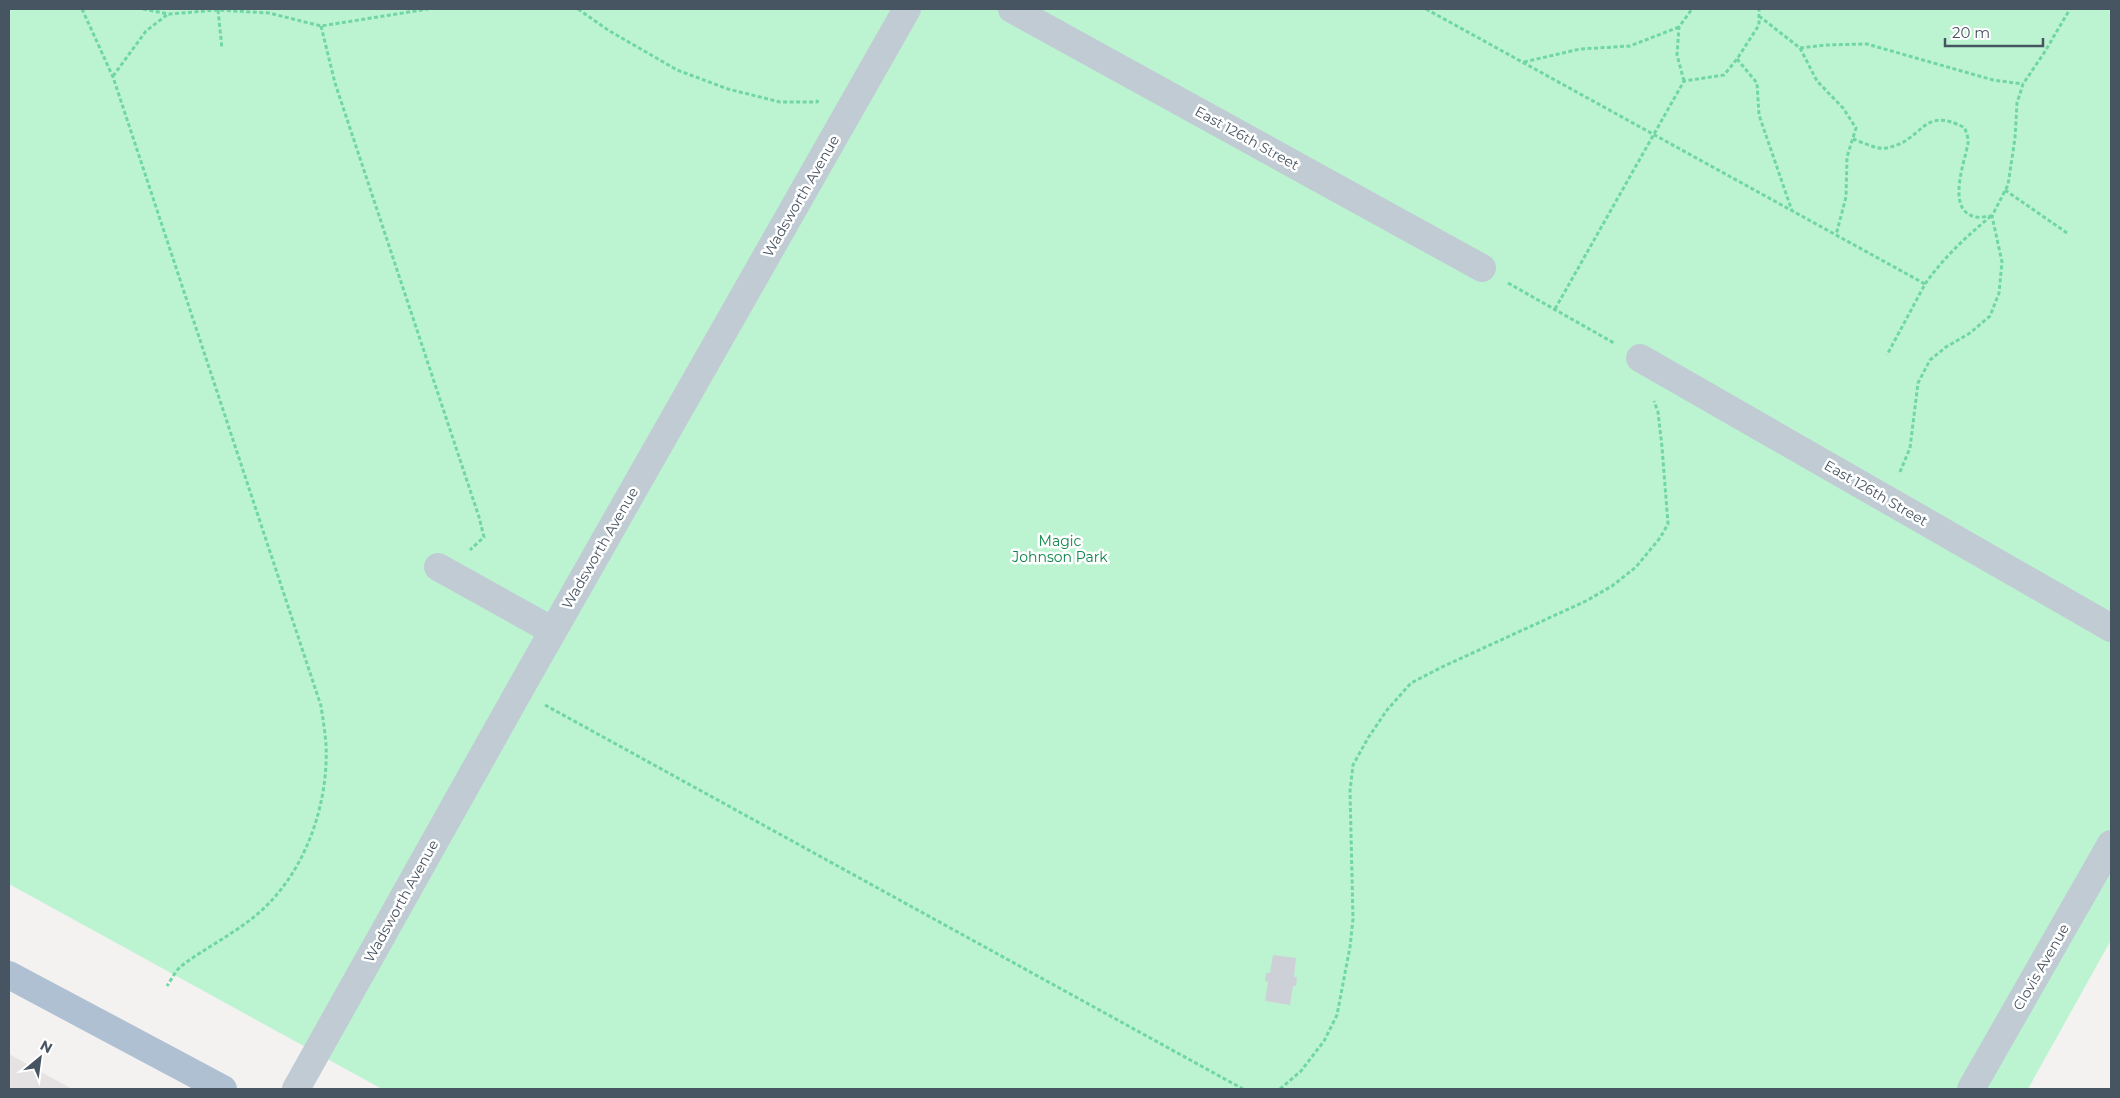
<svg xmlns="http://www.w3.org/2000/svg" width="2120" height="1098" font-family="Montserrat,sans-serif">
  <rect width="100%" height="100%" fill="#f4f1f1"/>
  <path fill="#e5e2e3" d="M 9,1054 L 72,1089 L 9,1089 Z"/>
  <path fill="#bcf4d2" d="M 9,9 L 2111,9 L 2111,940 L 2028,1089 L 382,1089 L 9,884 Z"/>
  <path fill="#cdd0d6" d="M 1273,955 L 1296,958 L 1294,977 L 1297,977 L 1296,986 L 1293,986 L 1290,1005 L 1265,1001 L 1268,982 L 1265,981 L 1266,973 L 1270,973 Z"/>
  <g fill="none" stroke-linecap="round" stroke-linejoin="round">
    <path stroke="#70d6a4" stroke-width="3" stroke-dasharray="4 2.5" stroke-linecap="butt" d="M 82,9 L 113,77 L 321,706 C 323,719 325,732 326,744 C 329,809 302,881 250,920 C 228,937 202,950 180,967 C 175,972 171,980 167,986
      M 143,9 L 169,14 L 218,10 L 269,13 L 321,26 L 428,9
      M 578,9 L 608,30 L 677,70 L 728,89 L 780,102 L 817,102 L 818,100
      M 1426,9 L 1925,284 L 1887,355
      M 218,10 L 222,49
      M 1759,16 L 1800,48 L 1817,81 L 1843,108 L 1856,128 L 1847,157 L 1846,197 L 1836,235
      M 321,26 L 335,83 L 479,517 L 484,537 L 470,550
      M 1800,48 L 1826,45 L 1867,44 L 1993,80 L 2023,84
      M 1737,59 L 1757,83 L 1759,115 L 1792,211
      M 1524,62 L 1580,49 L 1630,46 L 1679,27
      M 113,76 L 146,31 L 168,14
      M 1684,81 L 1677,55 L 1679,27 L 1692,9
      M 1853,139 C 1862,142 1877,150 1886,148 C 1924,142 1921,104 1965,128 C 1966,133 1969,138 1968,143 C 1965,162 1945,211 1976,217 C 1981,218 1987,216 1992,216
      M 2005,190 L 2067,233
      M 1508,283 L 1614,343
      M 1925,284 C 1944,257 1966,237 1991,216
      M 1555,309 L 1684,81 L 1724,75 L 1737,59 L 1759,25 L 1759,9
      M 1900,472 L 1910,448 L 1918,383 L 1930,360 L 1946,347 L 1970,333 L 1990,316 L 1999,293 L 2002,262 L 1992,216 L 2008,185 L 2015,138 L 2017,103 L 2023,84 L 2044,53 L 2070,9
      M 545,705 L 1243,1089
      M 1280,1089 L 1301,1071 L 1324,1041 L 1337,1015 L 1350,947 L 1353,919 L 1350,791 L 1353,765 L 1368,738 L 1387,710 L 1411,683 L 1442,667 L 1586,601 L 1612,586 L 1636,567 L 1660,538 L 1668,524 L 1662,447 L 1658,412 L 1654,401"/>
    <path stroke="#c0cbd4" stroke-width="28" d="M 1012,9 L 1482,268
      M 1640,358 L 2111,628
      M 438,567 L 553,631
      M 296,1089 L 519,691 L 907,9
      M 1971,1089 L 2111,844"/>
    <path stroke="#aec0d2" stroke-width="28" d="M 9,975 L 223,1089"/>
  </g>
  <g text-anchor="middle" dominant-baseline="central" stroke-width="5" stroke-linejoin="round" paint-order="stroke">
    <g font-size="14" fill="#475461" stroke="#fff">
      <text transform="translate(1247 138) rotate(29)">East 126th Street</text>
      <text transform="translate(801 196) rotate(-60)">Wadsworth Avenue</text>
      <text transform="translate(1876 493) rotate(30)">East 126th Street</text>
      <text transform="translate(600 548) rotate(-60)">Wadsworth Avenue</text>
      <text transform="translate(401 901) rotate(-61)">Wadsworth Avenue</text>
      <text transform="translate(2041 967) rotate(-60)">Clovis Avenue</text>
    </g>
    <g font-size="14" fill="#0e864a" stroke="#fff">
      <text x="1060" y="541">Magic<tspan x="1060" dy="16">Johnson Park</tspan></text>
    </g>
  </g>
  <rect width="2120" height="1098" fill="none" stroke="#475461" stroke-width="20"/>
  <g transform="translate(40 1058) rotate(29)" stroke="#ffffff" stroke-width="4" paint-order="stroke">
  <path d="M0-4L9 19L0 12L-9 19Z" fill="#475461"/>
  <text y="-8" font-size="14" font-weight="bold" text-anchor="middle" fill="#475461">N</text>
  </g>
  <path d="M1945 38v8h98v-8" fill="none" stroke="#475461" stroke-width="2.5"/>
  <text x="1952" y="38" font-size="15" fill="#475461" stroke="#ffffff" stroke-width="4" paint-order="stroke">20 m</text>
</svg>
